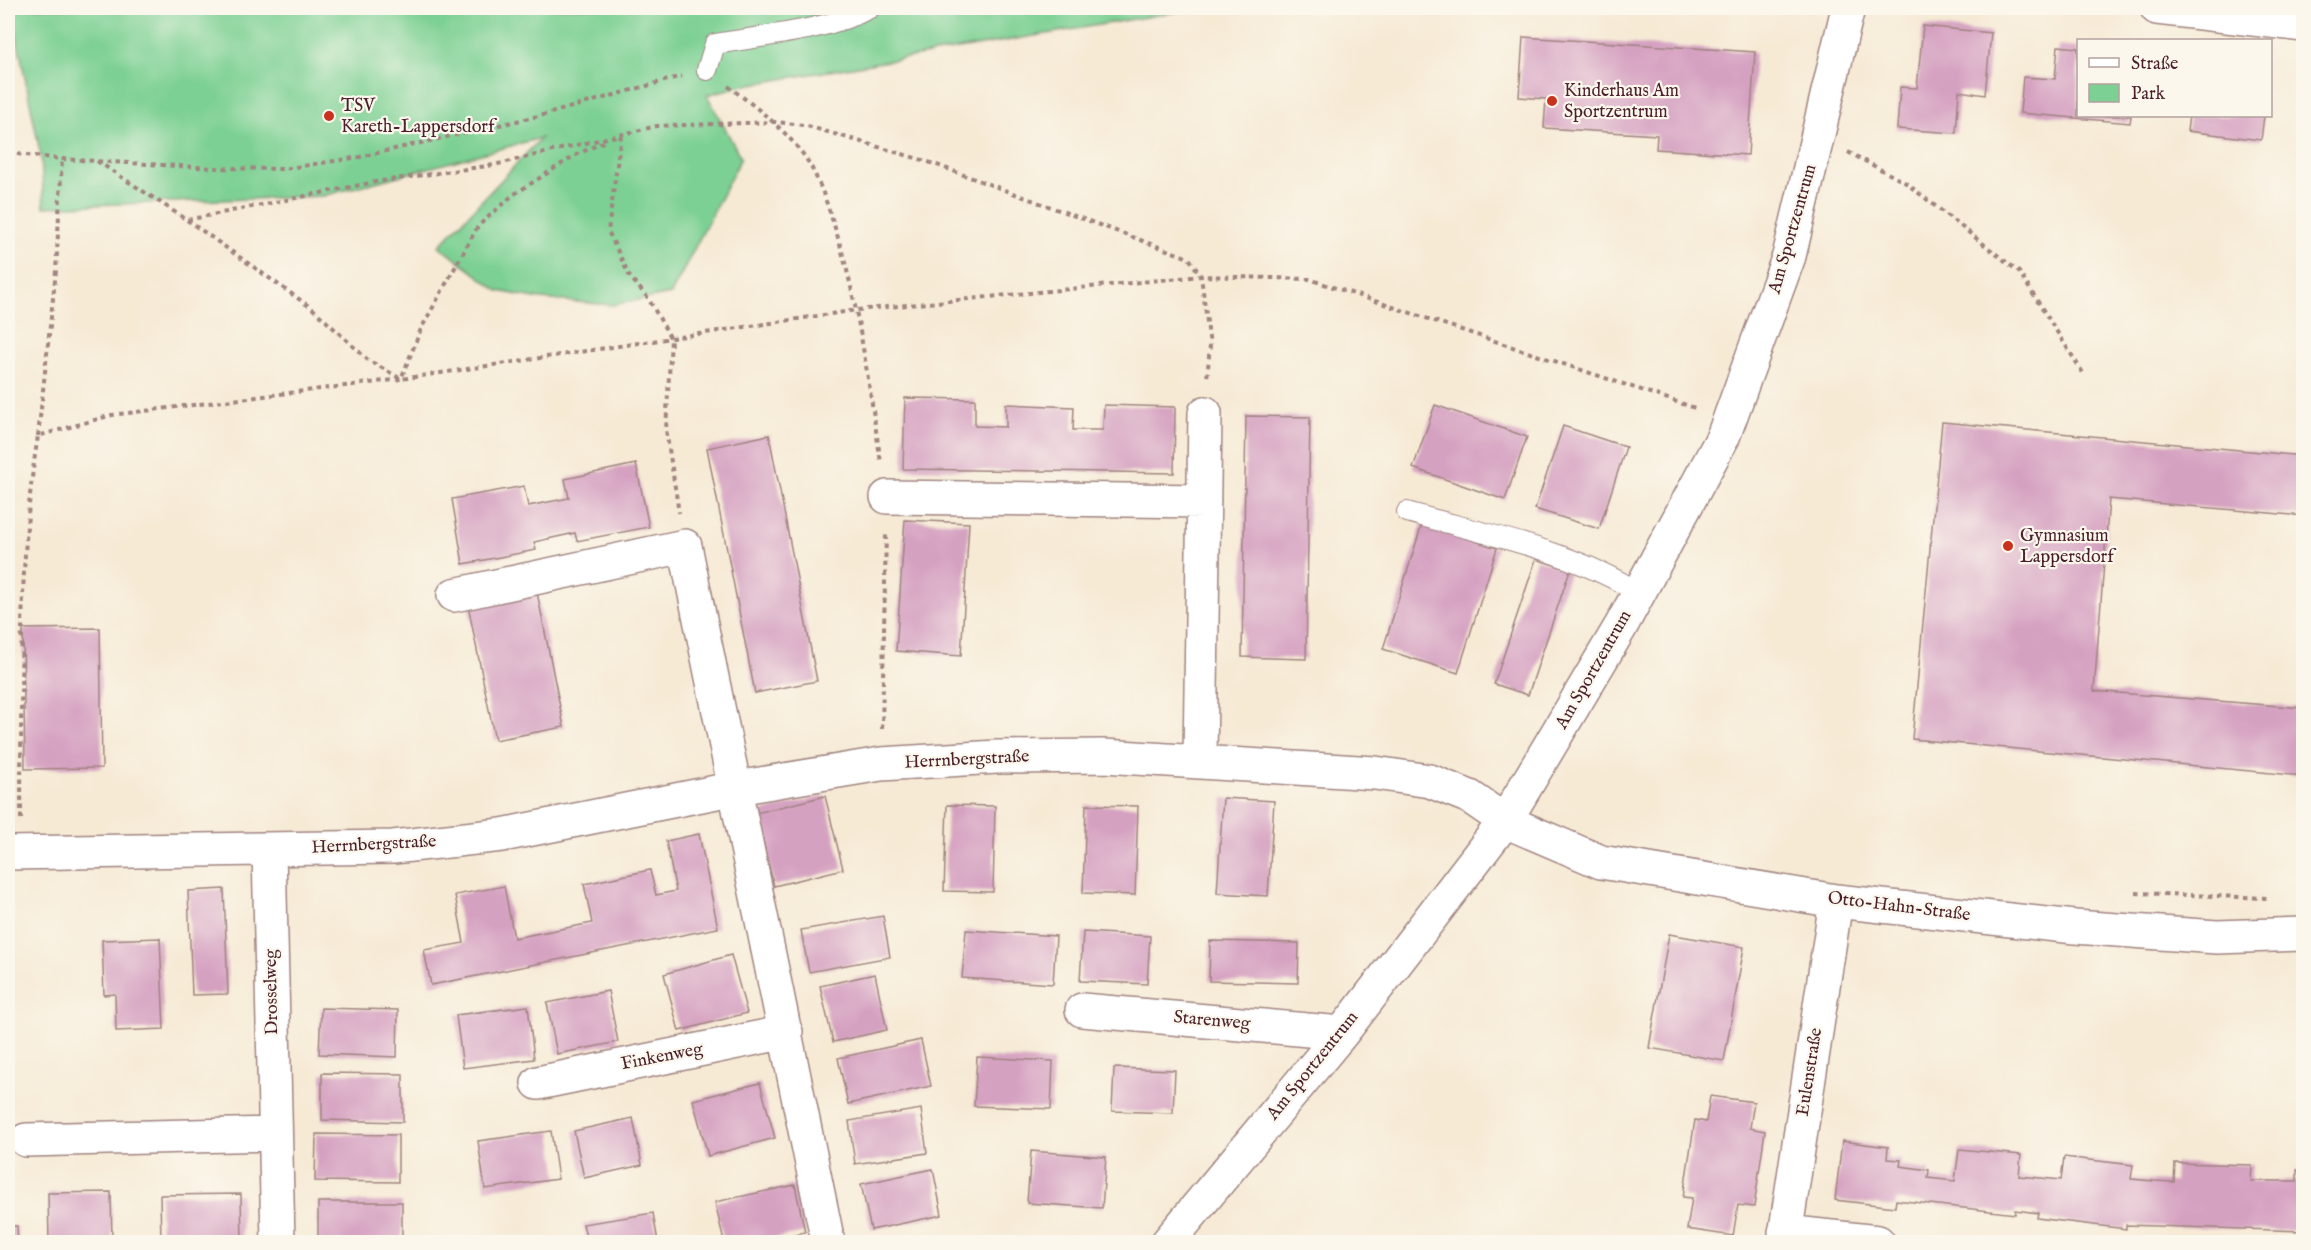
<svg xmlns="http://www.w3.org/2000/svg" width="2311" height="1250" font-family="'IM FELL English',serif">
  <rect width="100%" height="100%" fill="#fbf7ec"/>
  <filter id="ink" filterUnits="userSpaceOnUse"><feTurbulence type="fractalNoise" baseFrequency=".0167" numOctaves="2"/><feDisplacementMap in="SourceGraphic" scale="12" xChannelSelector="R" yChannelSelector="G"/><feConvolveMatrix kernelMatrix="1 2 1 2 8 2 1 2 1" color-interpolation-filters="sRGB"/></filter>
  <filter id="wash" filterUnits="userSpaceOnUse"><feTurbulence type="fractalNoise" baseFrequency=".008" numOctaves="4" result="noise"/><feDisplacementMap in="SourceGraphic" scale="24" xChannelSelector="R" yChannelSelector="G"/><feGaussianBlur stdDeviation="1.35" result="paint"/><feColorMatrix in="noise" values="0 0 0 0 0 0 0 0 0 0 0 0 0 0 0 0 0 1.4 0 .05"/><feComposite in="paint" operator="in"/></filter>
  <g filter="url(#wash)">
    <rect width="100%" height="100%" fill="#f6ead5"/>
    <path fill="#7cd093" stroke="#63785f" stroke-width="1.5" d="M 11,8 L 1199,8 L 740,86 L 707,95 L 741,158 L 671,294 L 612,305 L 540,299 L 498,291 L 439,246 L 541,138 L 323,196 L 44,207 L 41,157 Z"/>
    <g id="blocks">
      <path fill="#d5a1c1" d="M 1923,26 L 1991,33 L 1985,95 L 1959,91 L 1956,133 L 1897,129 L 1900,87 L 1917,88 Z
        M 1523,37 L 1755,52 L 1748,155 L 1656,149 L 1657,135 L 1544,128 L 1546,99 L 1519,97 Z
        M 2058,46 L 2078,48 L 2078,116 L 2131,116 L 2130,123 L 2020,113 L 2023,77 L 2055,79 Z
        M 2301,60 L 2304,60 L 2304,104 L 2299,104 Z
        M 2189,116 L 2264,116 L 2261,140 L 2187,131 Z
        M 905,398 L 975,399 L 975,426 L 1006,427 L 1006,404 L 1074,407 L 1073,430 L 1103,430 L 1104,405 L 1175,407 L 1174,473 L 903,469 Z
        M 1435,405 L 1527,437 L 1505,500 L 1413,468 Z
        M 1246,416 L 1310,417 L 1306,659 L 1242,657 Z
        M 1942,422 L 2304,456 L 2304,516 L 2109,499 L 2094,691 L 2304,708 L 2304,776 L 1912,739 Z
        M 1563,426 L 1626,447 L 1599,529 L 1535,509 Z
        M 769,435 L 817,681 L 755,693 L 707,448 Z
        M 636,464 L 649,527 L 577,541 L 575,533 L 534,542 L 536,550 L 463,564 L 452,499 L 524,486 L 528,506 L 569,498 L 565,479 Z
        M 905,520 L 969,523 L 961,656 L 896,651 Z
        M 1422,524 L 1497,548 L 1458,673 L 1383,649 Z
        M 1536,559 L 1570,570 L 1528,695 L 1494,684 Z
        M 537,592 L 564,727 L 495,740 L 468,605 Z
        M 100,628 L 102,768 L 25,769 L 23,629 Z
        M 825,796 L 843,869 L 774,886 L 756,813 Z
        M 1223,798 L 1274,801 L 1268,896 L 1217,893 Z
        M 947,805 L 995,806 L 993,892 L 944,891 Z
        M 1086,805 L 1138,806 L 1135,895 L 1083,893 Z
        M 699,834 L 718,928 L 431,985 L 424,950 L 464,943 L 455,895 L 504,886 L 514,938 L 592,923 L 584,884 L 650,870 L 656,895 L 676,891 L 666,841 Z
        M 224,889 L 228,994 L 192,995 L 188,891 Z
        M 883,916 L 890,957 L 809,972 L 801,930 Z
        M 966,930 L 1056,936 L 1053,984 L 962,978 Z
        M 1083,932 L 1150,936 L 1147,984 L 1080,981 Z
        M 1669,934 L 1744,947 L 1724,1061 L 1649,1048 Z
        M 160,938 L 164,1029 L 116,1031 L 115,994 L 104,995 L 102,940 Z
        M 1210,941 L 1299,943 L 1298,983 L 1209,981 Z
        M 731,955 L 747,1013 L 679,1031 L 664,974 Z
        M 875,974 L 887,1030 L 833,1042 L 820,986 Z
        M 608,991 L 618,1042 L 557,1054 L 547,1003 Z
        M 528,1006 L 534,1059 L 463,1068 L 456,1015 Z
        M 321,1008 L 398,1010 L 397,1057 L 319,1054 Z
        M 921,1040 L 931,1086 L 848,1104 L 838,1058 Z
        M 977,1057 L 1053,1061 L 1051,1109 L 974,1106 Z
        M 1114,1068 L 1175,1070 L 1173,1113 L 1112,1111 Z
        M 322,1073 L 403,1074 L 403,1122 L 322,1120 Z
        M 760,1083 L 775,1138 L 708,1156 L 693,1100 Z
        M 1710,1096 L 1754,1102 L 1750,1128 L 1765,1131 L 1754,1207 L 1738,1205 L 1733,1236 L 1687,1229 L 1692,1198 L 1683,1197 L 1695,1120 L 1706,1122 Z
        M 921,1109 L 927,1153 L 855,1164 L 849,1121 Z
        M 633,1118 L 642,1165 L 584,1178 L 574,1131 Z
        M 551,1131 L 558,1179 L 485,1189 L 478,1141 Z
        M 316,1134 L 398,1135 L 398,1182 L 315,1181 Z
        M 1842,1141 L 1888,1147 L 1887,1159 L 1901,1160 L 1900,1166 L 1929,1170 L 1928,1178 L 1955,1181 L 1959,1149 L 2021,1155 L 2019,1176 L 2061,1180 L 2064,1157 L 2133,1165 L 2131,1179 L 2154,1181 L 2174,1182 L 2175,1163 L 2252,1165 L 2251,1181 L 2297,1181 L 2297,1170 L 2304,1170 L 2304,1231 L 2126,1225 L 2126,1229 L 2037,1218 L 2038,1213 L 2015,1210 L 2015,1214 L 1896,1200 L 1895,1207 L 1835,1200 Z
        M 1031,1151 L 1106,1157 L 1102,1208 L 1027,1203 Z
        M 933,1169 L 942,1215 L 871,1230 L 861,1184 Z
        M 795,1185 L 805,1232 L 757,1242 L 724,1242 L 715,1202 Z
        M 111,1192 L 112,1242 L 49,1242 L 48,1193 Z
        M 241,1194 L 242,1242 L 161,1242 L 160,1195 Z
        M 318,1202 L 402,1202 L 402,1242 L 318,1242 Z
        M 653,1213 L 658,1242 L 587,1242 L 583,1224 Z
        M 8,1226 L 17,1226 L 18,1242 L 8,1242 Z"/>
    </g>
  </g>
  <g filter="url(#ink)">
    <use href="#blocks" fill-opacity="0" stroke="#a08480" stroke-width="1.5"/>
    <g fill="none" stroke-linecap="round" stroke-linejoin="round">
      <g stroke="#a08480" stroke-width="22">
        <path id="lane" d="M 707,70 L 715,44 C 766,35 824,32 870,8
          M 1407,512 C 1484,534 1571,550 1639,593"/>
      </g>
      <g stroke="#a08480" stroke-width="36">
        <path id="street" d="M 2157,8 L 2304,25
          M 887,497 L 1204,501
          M 454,595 L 685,546 L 828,1242
          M 1200,760 L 1205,413
          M 269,850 L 278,1242
          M 8,853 L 393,847 L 502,835 L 736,788 L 881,764 L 997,757 L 1104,756 L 1375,773 L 1430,781 L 1470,797 L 1505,821 L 1601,862 L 1836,901 L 2075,927 L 2217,937 L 2304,934
          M 1082,1010 L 1342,1033
          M 538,1083 L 786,1032
          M 26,1140 L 275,1134
          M 1785,1232 L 1878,1242
          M 1168,1242 L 1342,1033 L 1505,821 L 1621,626 L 1723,437 L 1789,256 L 1848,8
          M 1784,1242 L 1836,901"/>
      </g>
      <path stroke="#a08480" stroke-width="4" stroke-dasharray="4.5 4.5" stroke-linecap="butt" d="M 728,86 C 757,108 784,128 805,157 C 818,176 827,203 834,225 C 859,302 868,382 881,462
        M 621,135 L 608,231 L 630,277 L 648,298 L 671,339 L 666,430 L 679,513
        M 1848,152 L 1906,183 L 2019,272 L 2085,376
        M 8,153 L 62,159 L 213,168 L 283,169 L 360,157 L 547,114 L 682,76
        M 97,161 L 187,220 L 375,182 L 494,165 L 657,126 L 775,122 L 804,125 L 926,161 L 1189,258 L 1201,276 L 1210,345 L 1207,379
        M 187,220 L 313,309 L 368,360 L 401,379 L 857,310 L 1201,276 L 1309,279 L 1698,409
        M 38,436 L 56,271 L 62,159
        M 882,729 L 886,532
        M 21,819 C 22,691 17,563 38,436 L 112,415 L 401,379 L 421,329 L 478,226 L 513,195 L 574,156 L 605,141
        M 2136,893 L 2267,898"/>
      <use href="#lane" stroke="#fff" stroke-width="20"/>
      <use href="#street" stroke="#fff" stroke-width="33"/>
    </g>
  </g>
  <g fill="#c8321e" stroke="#fbf7ec" stroke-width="2">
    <circle cx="1552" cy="101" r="6"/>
    <circle cx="329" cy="116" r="6"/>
    <circle cx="2008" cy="546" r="6"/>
  </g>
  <g text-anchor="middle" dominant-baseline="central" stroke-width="4.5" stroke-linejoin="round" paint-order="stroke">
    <g font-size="18" fill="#4a1f2b" stroke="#fbf7ec" text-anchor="start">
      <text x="1564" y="91">Kinderhaus Am<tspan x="1564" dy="21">Sportzentrum</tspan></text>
      <text x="341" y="106">TSV<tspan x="341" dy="21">Kareth-Lappersdorf</tspan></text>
      <text x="2020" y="536">Gymnasium<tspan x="2020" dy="21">Lappersdorf</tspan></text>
    </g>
    <g font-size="18" fill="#4a1f2b" stroke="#fbf7ec">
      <text transform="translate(1793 229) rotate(-74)">Am Sportzentrum</text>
      <text transform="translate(1594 670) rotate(-60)">Am Sportzentrum</text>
      <text transform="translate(967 760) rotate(-3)">Herrnbergstraße</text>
      <text transform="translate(374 845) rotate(-3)">Herrnbergstraße</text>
      <text transform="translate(1899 907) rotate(7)">Otto-Hahn-Straße</text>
      <text transform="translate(272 992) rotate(-91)">Drosselweg</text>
      <text transform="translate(1212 1021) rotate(5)">Starenweg</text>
      <text transform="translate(662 1057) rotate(-11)">Finkenweg</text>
      <text transform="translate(1313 1066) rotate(-51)">Am Sportzentrum</text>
      <text transform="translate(1810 1072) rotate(-81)">Eulenstraße</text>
    </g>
  </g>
  <rect width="2311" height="1250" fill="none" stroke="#fbf7ec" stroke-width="30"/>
  <rect x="2077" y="39" width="195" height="78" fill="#fbf7ec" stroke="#b4a19f" stroke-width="1.5"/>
  <rect x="2089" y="58" width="30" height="9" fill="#ffffff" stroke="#b4a19f" stroke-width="1.5"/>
  <text x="2131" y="69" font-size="18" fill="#4a1f2b">Straße</text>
  <rect x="2089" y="84" width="30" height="18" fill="#7cd093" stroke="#b4a19f" stroke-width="1.5"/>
  <text x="2131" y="99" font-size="18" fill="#4a1f2b">Park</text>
</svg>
